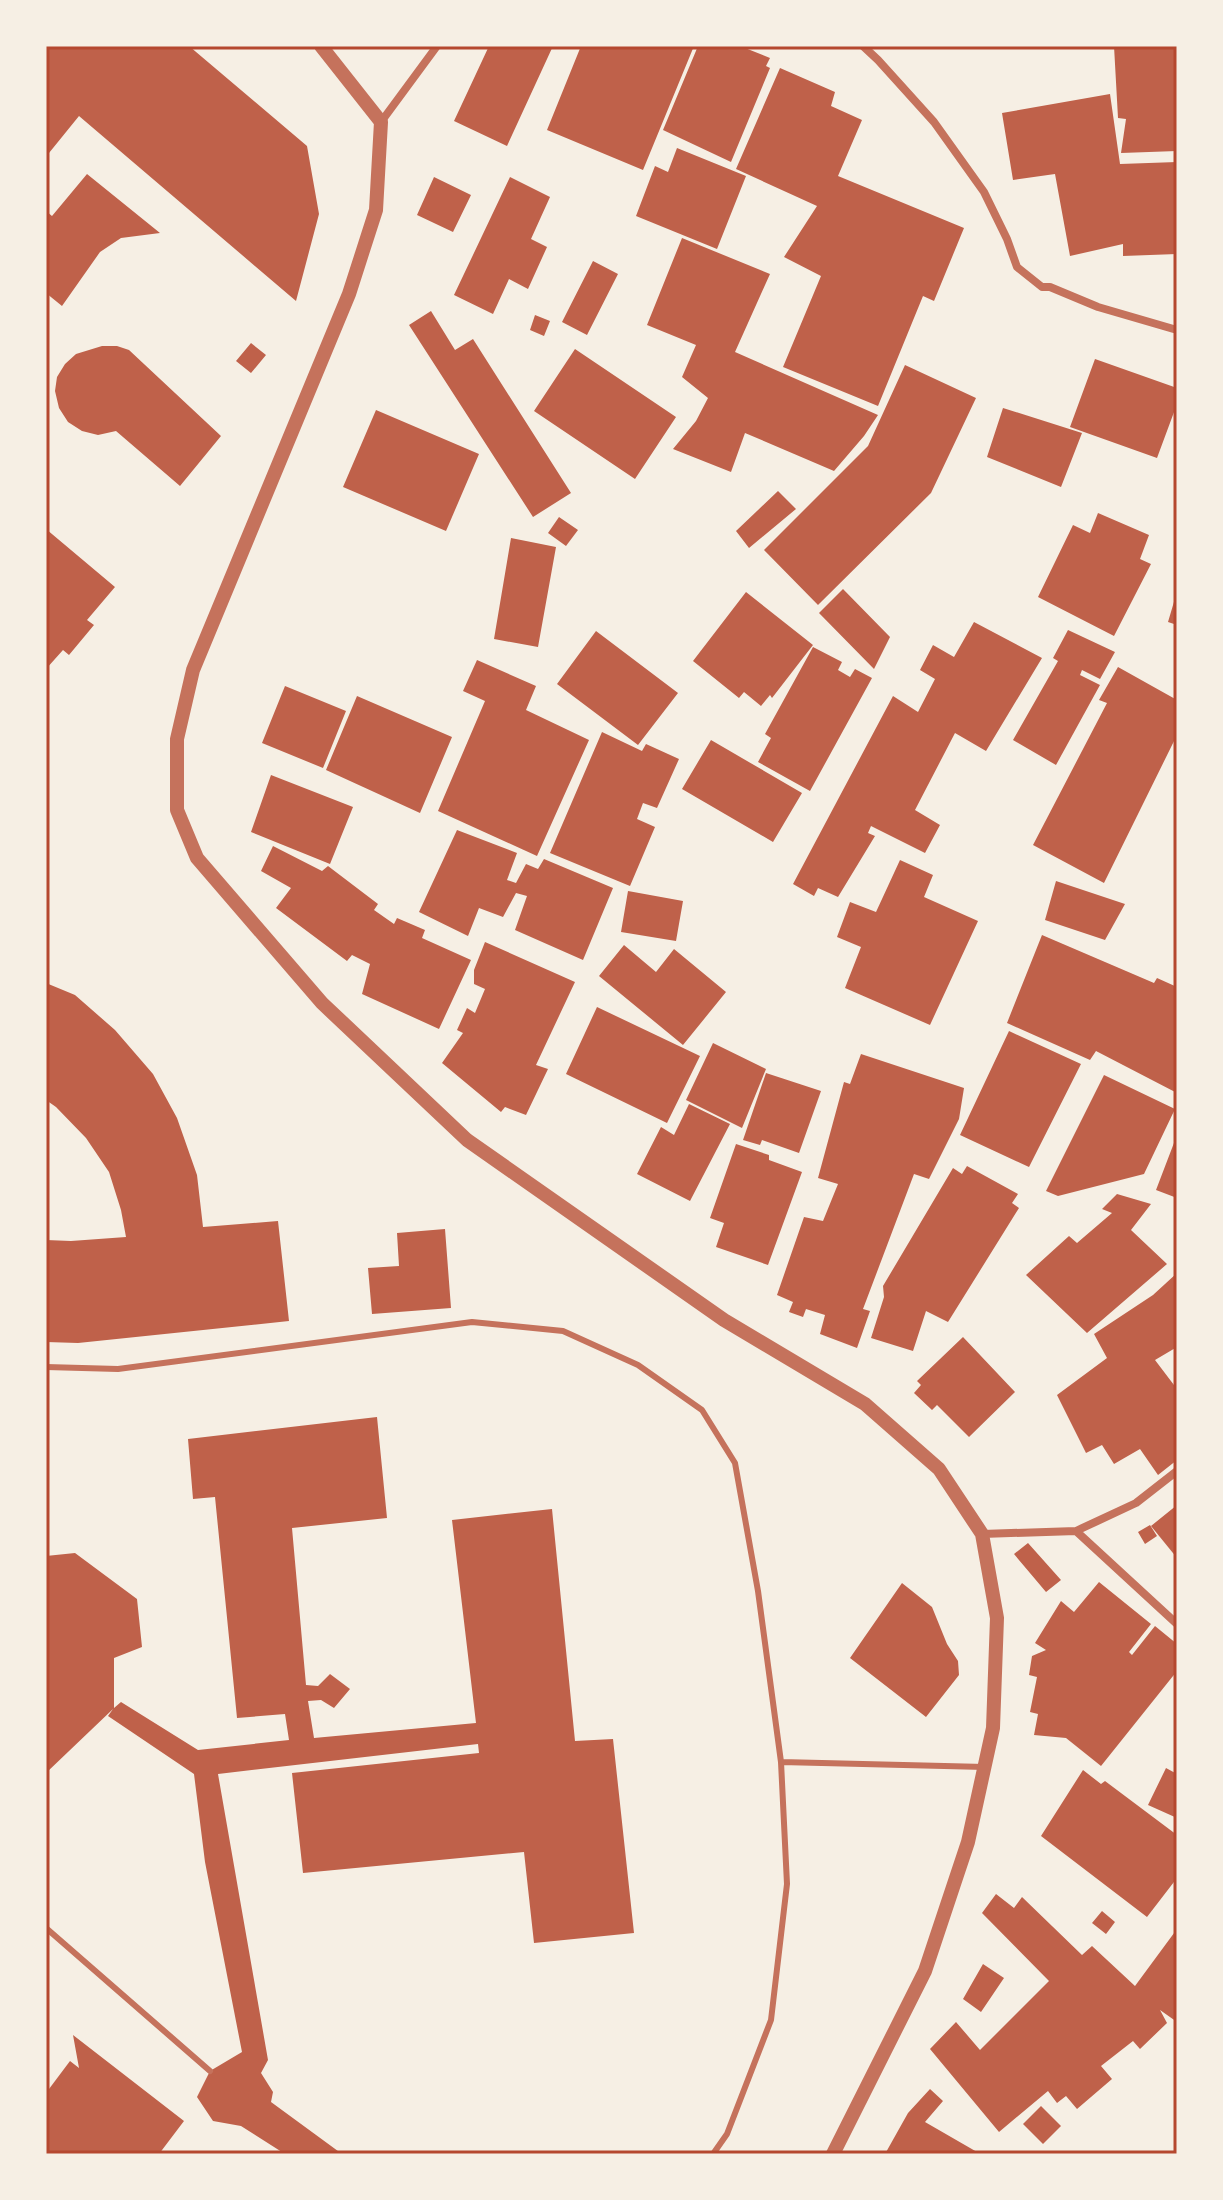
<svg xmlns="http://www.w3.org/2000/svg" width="1223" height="2200" font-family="'Archivo Narrow',sans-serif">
  <rect width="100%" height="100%" fill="#f6efe4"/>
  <path fill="#bf614a" d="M 46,46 L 189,46 L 307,146 L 319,214 L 296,301 L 79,116 L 49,153 L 46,150 Z
    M 489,46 L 553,46 L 507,146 L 454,121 Z
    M 581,46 L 694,46 L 643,170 L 547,130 Z
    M 698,46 L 740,46 L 770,58 L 766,66 L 770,68 L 731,162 L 663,130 Z
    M 1114,46 L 1177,46 L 1177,151 L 1121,153 L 1126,119 L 1118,118 Z
    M 780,68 L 835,92 L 831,106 L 862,120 L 838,176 L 964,228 L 934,301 L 923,296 L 878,406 L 783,367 L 821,276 L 784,257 L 817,206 L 736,169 Z
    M 1110,94 L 1120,164 L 1177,162 L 1177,254 L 1123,256 L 1123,244 L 1070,256 L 1055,174 L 1013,180 L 1002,113 Z
    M 677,148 L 746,176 L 717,249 L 636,216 L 655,166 L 668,172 Z
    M 87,174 L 160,233 L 121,238 L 100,252 L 62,306 L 46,293 L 46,211 L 52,216 Z
    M 434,177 L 471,195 L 453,232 L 417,215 Z
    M 510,177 L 550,197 L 531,239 L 547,247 L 528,289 L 509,279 L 493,314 L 454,295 Z
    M 682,238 L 770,274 L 735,352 L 878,415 L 864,436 L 834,471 L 745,433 L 731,472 L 673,449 L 696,421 L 708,398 L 682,377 L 696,345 L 647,325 Z
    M 593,261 L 618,274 L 587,335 L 562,322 Z
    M 431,311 L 455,350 L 473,339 L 571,493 L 533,517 L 409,325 Z
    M 535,315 L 550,321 L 544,336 L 530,330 Z
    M 251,343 L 266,355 L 251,373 L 236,361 Z
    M 102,346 L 117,346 L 129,350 L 221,436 L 180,486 L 116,431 L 98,435 L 82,431 L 68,422 L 59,408 L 55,391 L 57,377 L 65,364 L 76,354 Z
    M 575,349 L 676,417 L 635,479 L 534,411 Z
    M 1095,359 L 1177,388 L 1177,404 L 1157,458 L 1070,427 Z
    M 905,365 L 976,398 L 931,493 L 818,605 L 764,550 L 868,446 Z
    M 1003,408 L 1082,433 L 1061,487 L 987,457 Z
    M 376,410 L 479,454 L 446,531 L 343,487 Z
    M 778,491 L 796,509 L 749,548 L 736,531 Z
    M 1098,513 L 1149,535 L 1140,559 L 1151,564 L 1114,636 L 1038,597 L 1073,525 L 1090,533 Z
    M 559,517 L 578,530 L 566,546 L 548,533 Z
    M 46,529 L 115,587 L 87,620 L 94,625 L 69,655 L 63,650 L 46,669 Z
    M 511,538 L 556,547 L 538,647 L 494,639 Z
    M 843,589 L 890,637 L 874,669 L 819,613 Z
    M 746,592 L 813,645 L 772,698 L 770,695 L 761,706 L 744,692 L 739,698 L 693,661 Z
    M 1176,595 L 1177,595 L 1177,625 L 1168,622 Z
    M 974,622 L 1042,658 L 986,751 L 955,733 L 915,810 L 940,825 L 925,853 L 871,826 L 868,833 L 875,836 L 838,897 L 818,888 L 814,896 L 793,884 L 893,696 L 918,712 L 935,679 L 920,670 L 933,645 L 954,657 Z
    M 1068,630 L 1115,652 L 1100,679 L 1082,670 L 1080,675 L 1100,685 L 1056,765 L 1013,740 L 1058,661 L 1053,658 Z
    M 596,631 L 678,693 L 638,745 L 557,684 Z
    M 813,647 L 842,662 L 838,670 L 850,677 L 855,669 L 872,678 L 810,791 L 758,762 L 771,738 L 765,734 Z
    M 477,660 L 536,686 L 526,710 L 589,740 L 537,856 L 438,811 L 485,701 L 463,691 Z
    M 1118,667 L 1177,700 L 1177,735 L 1104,883 L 1033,845 L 1107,703 L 1099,700 Z
    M 285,686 L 346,711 L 323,768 L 262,743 Z
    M 357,696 L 452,737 L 420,813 L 326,770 Z
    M 602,732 L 642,751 L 646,744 L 679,759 L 657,808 L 643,803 L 637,819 L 655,827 L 630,886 L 550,853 Z
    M 711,740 L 802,793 L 773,842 L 682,789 Z
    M 271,775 L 353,807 L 330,864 L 251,832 Z
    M 457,830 L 517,853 L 507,880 L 516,883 L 526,864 L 538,869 L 544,859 L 613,888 L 583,960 L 515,930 L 527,896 L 516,893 L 503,917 L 479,908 L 468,936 L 419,912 Z
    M 273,846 L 322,871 L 328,866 L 378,904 L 374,910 L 394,924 L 397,918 L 425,930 L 422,938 L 471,960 L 439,1029 L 362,994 L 370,964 L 352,955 L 347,961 L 276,908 L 291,888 L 261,871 Z
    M 900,860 L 933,875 L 924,897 L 978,921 L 930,1025 L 845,988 L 861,947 L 837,937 L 850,902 L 876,912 Z
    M 1056,881 L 1125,904 L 1105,940 L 1045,920 Z
    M 628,891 L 683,901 L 676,941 L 621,932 Z
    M 1042,935 L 1154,983 L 1157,978 L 1177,987 L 1177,1093 L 1096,1051 L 1090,1060 L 1007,1023 Z
    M 485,942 L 575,982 L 536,1065 L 548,1069 L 526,1115 L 505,1107 L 501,1112 L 442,1063 L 463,1033 L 457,1030 L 467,1008 L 475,1013 L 485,989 L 474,984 L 474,970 Z
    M 624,945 L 656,972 L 674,949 L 726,992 L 683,1045 L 599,976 Z
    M 46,983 L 75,995 L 115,1030 L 153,1074 L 177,1118 L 197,1175 L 203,1227 L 278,1221 L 289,1321 L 78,1343 L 46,1342 L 46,1240 L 71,1241 L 126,1237 L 121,1210 L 109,1172 L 86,1138 L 56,1107 L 46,1100 Z
    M 597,1007 L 700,1056 L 667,1123 L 566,1074 Z
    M 1009,1031 L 1081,1064 L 1029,1167 L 960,1135 Z
    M 713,1043 L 766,1069 L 742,1128 L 686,1100 Z
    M 861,1054 L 964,1088 L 959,1119 L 929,1179 L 914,1174 L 863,1309 L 870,1311 L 857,1348 L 820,1334 L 825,1315 L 806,1309 L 803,1317 L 789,1312 L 793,1302 L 777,1295 L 804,1217 L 823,1221 L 838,1184 L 818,1178 L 844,1082 L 850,1084 Z
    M 766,1073 L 821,1091 L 799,1153 L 762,1140 L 760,1145 L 743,1140 Z
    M 1104,1075 L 1175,1109 L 1144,1174 L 1058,1196 L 1046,1191 Z
    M 689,1104 L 730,1124 L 690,1201 L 637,1174 L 661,1127 L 674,1135 Z
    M 1177,1135 L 1177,1198 L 1156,1190 Z
    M 736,1144 L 769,1155 L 769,1160 L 802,1172 L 768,1265 L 716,1247 L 724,1223 L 710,1218 Z
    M 967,1166 L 1018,1194 L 1012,1203 L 1019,1208 L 948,1322 L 926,1311 L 913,1351 L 871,1338 L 884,1297 L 883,1286 L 953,1168 L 962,1174 Z
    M 1117,1194 L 1151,1204 L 1131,1230 L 1167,1264 L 1087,1333 L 1026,1275 L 1069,1236 L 1077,1243 L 1112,1213 L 1102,1209 Z
    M 445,1229 L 451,1308 L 372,1314 L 368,1268 L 399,1266 L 397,1233 Z
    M 1177,1273 L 1177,1347 L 1155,1360 L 1177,1389 L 1177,1460 L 1158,1475 L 1140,1449 L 1114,1464 L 1102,1445 L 1086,1453 L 1057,1395 L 1107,1358 L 1094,1334 L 1153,1295 Z
    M 963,1337 L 1015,1392 L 969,1437 L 937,1405 L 932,1410 L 914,1393 L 921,1385 L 917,1381 Z
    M 377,1417 L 387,1518 L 292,1528 L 306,1685 L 318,1686 L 330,1674 L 350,1689 L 334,1708 L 321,1700 L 308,1701 L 314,1738 L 476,1723 L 452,1520 L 552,1509 L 575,1741 L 613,1739 L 634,1933 L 534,1943 L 524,1852 L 303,1873 L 292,1773 L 479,1753 L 478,1744 L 218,1774 L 268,2060 L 261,2073 L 273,2092 L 271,2102 L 342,2154 L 285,2154 L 241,2126 L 213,2121 L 197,2097 L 210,2071 L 242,2052 L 205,1862 L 194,1774 L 108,1716 L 113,1709 L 46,1773 L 46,1556 L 75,1553 L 137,1599 L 142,1647 L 114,1658 L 114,1708 L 121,1702 L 198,1750 L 289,1740 L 285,1714 L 237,1718 L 215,1497 L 193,1499 L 188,1439 Z
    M 1177,1505 L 1177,1558 L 1151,1526 Z
    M 1150,1525 L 1157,1536 L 1145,1544 L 1138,1532 Z
    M 1028,1543 L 1061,1580 L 1046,1592 L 1014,1554 Z
    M 1099,1582 L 1151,1624 L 1129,1652 L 1132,1655 L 1155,1626 L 1177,1644 L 1177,1671 L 1101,1766 L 1066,1738 L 1034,1735 L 1038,1714 L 1030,1712 L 1037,1677 L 1029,1675 L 1032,1656 L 1046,1650 L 1035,1643 L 1061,1601 L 1074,1612 Z
    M 902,1583 L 932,1607 L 947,1644 L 958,1661 L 959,1675 L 926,1717 L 850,1658 Z
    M 1166,1768 L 1177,1774 L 1177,1818 L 1148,1805 Z
    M 1083,1770 L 1101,1784 L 1105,1781 L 1177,1835 L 1177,1878 L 1147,1917 L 1041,1836 Z
    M 996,1894 L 1014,1908 L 1022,1897 L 1082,1955 L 1092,1946 L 1135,1986 L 1177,1929 L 1177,2022 L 1160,2010 L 1167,2023 L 1140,2049 L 1133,2041 L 1101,2066 L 1112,2079 L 1077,2109 L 1066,2096 L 1057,2103 L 1048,2091 L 999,2132 L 930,2049 L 956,2022 L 980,2050 L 1049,1981 L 982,1913 Z
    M 1102,1911 L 1115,1922 L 1106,1934 L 1092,1923 Z
    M 983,1964 L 1004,1978 L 981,2012 L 963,1999 Z
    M 73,2035 L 184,2121 L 159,2154 L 46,2154 L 46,2093 L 70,2061 L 79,2068 Z
    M 930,2089 L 943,2101 L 925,2122 L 977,2152 L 976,2154 L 885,2154 L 908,2113 Z
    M 1041,2106 L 1061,2126 L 1043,2144 L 1023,2124 Z"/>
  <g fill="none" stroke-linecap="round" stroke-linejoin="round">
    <path stroke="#c5725c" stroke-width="6" d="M 46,1367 L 118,1369 L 472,1322 L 563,1331 L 638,1365 L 702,1410 L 735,1463 L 758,1591 L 781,1762 L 787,1884 L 771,2020 L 727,2134 L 713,2154
      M 781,1762 L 985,1767
      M 46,1928 L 210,2071"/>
    <path stroke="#c5725c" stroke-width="8" d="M 863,46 L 878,60 L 934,122 L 984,192 L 1007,239 L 1017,267 L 1042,287 L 1050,287 L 1098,307 L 1177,330
      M 381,122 L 437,46
      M 1076,1531 L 1136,1503 L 1177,1471
      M 982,1534 L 1076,1531 L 1177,1624"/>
    <path stroke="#c5725c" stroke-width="14" d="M 321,46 L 381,122 L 376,210 L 349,294 L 193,670 L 177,739 L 177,810 L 197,858 L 322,1003 L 467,1140 L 724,1320 L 865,1404 L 939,1469 L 982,1534 L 997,1618 L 993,1728 L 968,1842 L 925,1971 L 833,2154"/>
  </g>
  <rect width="1223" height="2200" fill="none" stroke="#f6efe4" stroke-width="96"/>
  <rect x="48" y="48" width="1127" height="2104" fill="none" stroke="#b5482f" stroke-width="3"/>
</svg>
